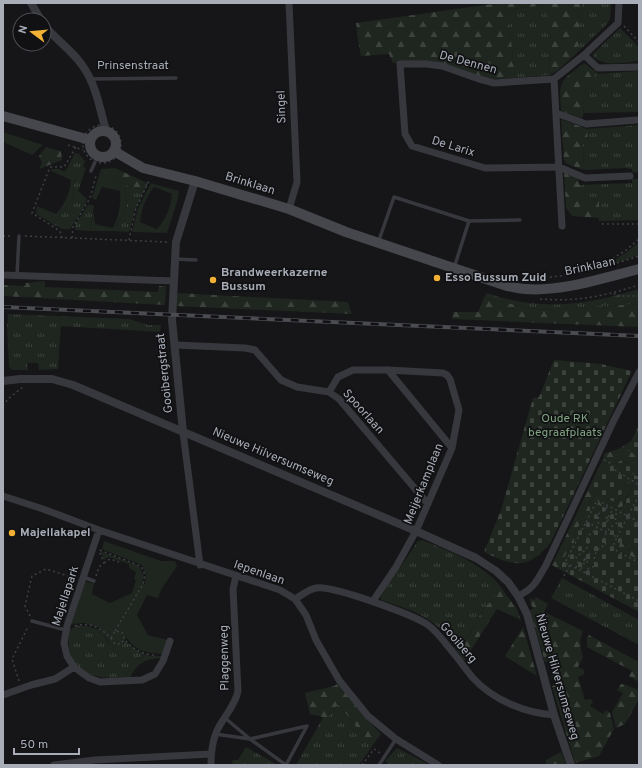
<svg xmlns="http://www.w3.org/2000/svg" width="642" height="768" font-family="Overpass,sans-serif">
  <defs>
    <pattern id="grass-tufts" width="24" height="20" patternUnits="userSpaceOnUse"><rect width="24" height="20" fill="#1e261f"/><path d="M3 7l-1-3M5 7V3M7 7l1-3M15 17l-1-3M17 17v-4M19 17l1-3" fill="none" stroke="#3c433d"/></pattern>
    <pattern id="forest-firs" width="22" height="20" patternUnits="userSpaceOnUse"><rect width="22" height="20" fill="#1e261f"/><path d="M5 1l3.5 6h-7zM16 11l3.5 6h-7z" fill="#3c433d"/></pattern>
    <pattern id="cemetery-stones" width="16" height="16" patternUnits="userSpaceOnUse"><rect width="16" height="16" fill="#1e261f"/><path d="M2 7V4a2 2 0 0 1 4 0v3zM10 15v-3a2 2 0 0 1 4 0v3z" fill="#3c433d"/></pattern>
  </defs>
  <rect width="100%" height="100%" fill="#161618"/>
  <path fill="url(#grass-tufts)" d="M 582,3 L 611,3 L 610,19 L 607,24 L 577,53 Z
    M 548,5 L 550,75 L 515,78 L 508,11 L 512,9 Z
    M 620,28 L 639,47 L 639,61 C 625,62 603,68 593,56 L 594,53 Z
    M 639,71 L 639,112 L 584,113 L 583,94 L 595,74 Z
    M 639,125 L 639,173 L 632,172 L 632,169 L 625,168 L 584,170 L 583,143 L 588,143 L 587,129 Z
    M 75,153 L 79,154 L 85,161 L 83,167 L 86,168 L 78,191 L 87,199 L 85,206 L 70,229 L 62,229 L 53,224 L 72,200 L 75,176 L 65,172 Z
    M 632,179 L 639,179 L 639,220 L 599,221 L 599,199 L 580,200 L 580,185 L 632,183 Z
    M 145,182 L 148,183 L 135,210 L 129,232 L 114,231 L 127,207 L 125,185 L 141,189 Z
    M 89,204 L 94,206 L 90,231 L 75,230 L 75,225 Z
    M 639,242 L 639,255 L 604,267 L 627,252 Z
    M 639,289 L 639,304 L 540,310 L 484,298 L 487,293 C 539,312 587,305 639,289 Z
    M 8,314 L 129,319 L 148,325 L 161,325 L 160,332 L 61,326 L 58,369 L 39,370 L 38,363 L 27,363 L 28,370 L 12,370 L 9,367 L 7,328 Z
    M 422,540 C 447,550 476,561 496,581 L 493,585 L 495,597 L 484,608 L 465,641 L 448,630 L 442,631 C 427,614 402,607 381,600 L 381,596 L 418,541 Z
    M 562,578 L 639,620 L 639,645 L 551,598 Z
    M 77,626 L 87,626 L 100,630 L 99,632 L 103,634 L 108,643 L 121,647 L 125,641 L 138,651 L 144,654 L 143,657 L 134,661 L 125,678 C 90,680 64,671 69,630 Z
    M 339,704 L 357,728 L 373,745 L 359,765 L 296,765 L 324,716 L 327,718 Z
    M 246,747 L 278,765 L 231,765 L 233,760 L 238,760 Z
    M 397,748 L 430,765 L 390,765 L 385,761 Z"/>
  <path fill="url(#forest-firs)" d="M 499,3 L 582,3 L 577,53 L 558,70 L 550,75 L 547,5 L 512,9 L 508,11 L 515,78 L 493,79 L 481,77 L 420,62 L 393,63 L 389,54 L 361,56 L 358,40 L 356,23 Z
    M 584,63 L 598,73 L 595,74 L 595,88 L 586,88 C 581,97 585,107 583,117 L 581,118 L 561,111 C 559,79 560,82 584,63 Z
    M 561,119 L 587,129 L 588,144 L 583,144 L 584,170 L 567,164 L 564,160 Z
    M 46,147 L 61,151 L 62,160 L 39,169 L 42,163 L 39,156 Z
    M 115,168 L 145,182 L 141,189 L 125,185 L 107,177 Z
    M 564,171 L 578,179 L 580,185 L 580,199 L 599,199 L 599,218 L 572,216 L 566,208 Z
    M 45,281 L 45,287 L 158,292 L 159,286 L 166,286 L 165,305 L 3,296 L 3,285 L 25,286 L 26,283 Z
    M 177,293 L 348,302 L 352,314 L 176,306 Z
    M 484,298 L 540,310 L 639,304 L 639,327 L 452,319 L 453,312 L 478,312 Z
    M 632,440 L 627,450 L 639,456 L 639,477 L 632,474 L 635,466 L 622,460 L 615,464 L 601,463 L 605,453 C 616,451 623,447 632,440 Z
    M 627,482 L 633,485 L 619,513 L 590,502 L 559,569 L 552,565 L 588,490 L 617,503 Z
    M 620,542 L 639,552 L 639,560 L 618,550 Z
    M 496,581 L 517,609 L 521,620 L 497,609 L 464,661 L 448,637 L 442,631 C 456,630 455,637 465,641 L 484,608 L 495,597 L 493,585 Z
    M 536,597 L 548,604 L 544,612 L 583,631 C 579,641 580,648 583,657 L 578,667 L 584,670 L 584,674 L 578,677 L 585,700 L 591,699 L 593,702 L 590,706 L 603,714 L 606,710 L 610,713 L 614,729 L 599,756 L 575,763 L 552,686 L 555,685 L 548,661 L 545,662 L 530,610 L 533,609 L 530,601 L 530,598 L 534,600 Z
    M 523,627 L 537,676 L 505,656 Z
    M 589,635 L 639,662 L 639,682 L 629,676 L 632,671 L 587,647 L 587,638 Z
    M 339,683 L 361,713 L 381,734 L 373,745 L 357,728 L 339,704 L 327,718 L 310,714 L 305,693 L 334,686 Z
    M 621,684 L 624,684 L 638,690 L 639,699 L 625,724 L 616,728 L 612,712 L 623,693 L 617,690 Z
    M 561,752 L 566,765 L 546,765 L 546,760 Z"/>
  <path fill="url(#cemetery-stones)" d="M 554,360 L 601,364 L 632,371 L 551,542 C 528,570 515,567 484,552 L 501,510 L 533,398 L 539,397 Z
    M 639,425 L 639,456 L 627,450 Z
    M 622,460 L 636,466 L 632,474 L 639,477 L 639,552 L 620,542 L 618,550 L 639,560 L 639,612 L 559,569 L 590,502 L 620,513 L 633,485 L 627,482 L 617,503 L 588,490 L 601,463 L 615,464 Z"/>
  <path fill="#1e261f" fill-rule="evenodd" d="M 3,132 L 43,145 L 32,155 L 3,142 Z
    M 115,168 L 108,177 L 125,185 L 127,207 L 114,231 L 90,231 L 94,211 L 95,224 L 113,228 C 119,215 121,205 120,191 L 102,187 L 96,200 L 92,198 L 101,169 Z
    M 52,169 L 59,169 L 75,176 L 72,200 L 53,224 L 36,214 L 37,206 L 56,214 C 66,202 69,195 71,180 L 51,171 Z
    M 151,183 L 179,191 L 178,199 L 167,233 L 132,232 L 138,208 ZM 154,187 L 172,194 C 170,208 167,218 157,229 L 140,222 C 142,207 145,199 154,187 Z
    M 104,541 L 161,561 L 175,561 L 177,566 L 162,588 L 158,598 L 147,595 L 137,615 L 148,635 L 168,640 L 163,654 C 147,653 135,651 126,637 L 125,641 L 121,647 C 104,647 111,638 99,632 L 101,628 L 84,623 L 71,624 L 85,582 L 94,583 L 92,594 L 110,603 L 132,593 L 136,580 L 134,579 L 136,572 L 129,568 L 129,564 L 109,557 L 104,560 L 100,551 L 139,566 L 144,576 L 142,583 L 145,584 L 146,575 L 142,565 L 102,549 Z
    M 144,654 L 151,656 L 162,656 L 162,658 C 145,659 137,663 130,678 L 125,678 L 134,661 L 143,657 Z"/>
  <g fill="none" stroke-linecap="round" stroke-linejoin="round">
    <path stroke="#3d3f44" stroke-width="1.5" stroke-dasharray="2 3" stroke-linecap="butt" d="M 624,26 L 639,42
      M83 144a19 19 0 1 1 38 0a19 19 0 1 1-38 0Z
      M 68,145 L 83,150
      M 602,224 L 639,224
      M 3,236 L 13,236
      M 25,236 L 167,242
      M 62,238 L 60,231 L 32,213 L 50,167 L 64,167 L 76,147
      M 72,238 L 73,227 L 90,198 L 96,176
      M 129,240 L 136,208 L 150,179
      M 598,269 L 639,256
      M 591,271 L 625,251 L 639,239
      M 535,279 L 583,273
      M 614,293 L 616,296 L 639,296
      M 540,299 C 577,302 604,296 639,285
      M 3,406 L 8,399 L 23,387
      M 604,460 L 610,463 L 615,470 L 639,485
      M 608,517 L 612,511
      M 606,518 L 608,517 L 609,519 L 607,521 Z
      M 586,522 L 597,500 L 639,522
      M 603,527 L 607,521
      M 617,537 L 639,495
      M 100,550 L 140,566 C 146,571 145,578 143,584 L 115,631
      M 584,559 L 588,560 L 587,562 L 584,562 Z
      M 586,559 L 590,553
      M 104,563 L 110,559 L 119,562
      M 570,565 L 639,601
      M 576,568 L 578,562 L 576,557 C 585,550 590,550 587,536 C 599,529 599,525 598,514 L 604,511 L 608,506
      M 581,569 L 585,562
      M 585,573 L 587,569 L 595,566 C 593,555 595,549 606,545 C 602,534 609,528 617,523 L 615,518 L 617,511
      M 96,576 L 99,567 L 104,563 L 100,553
      M 564,576 L 570,565 L 565,563 L 586,522 L 617,537 L 612,548 L 639,563
      M 30,616 L 25,606 L 32,576 L 46,569 L 74,578
      M 75,626 C 91,622 99,627 111,638 L 115,631 L 122,632 C 123,634 123,636 124,638 C 130,649 146,656 157,655
      M 111,638 L 115,644 L 121,644 L 124,639
      M 19,681 L 12,659 L 27,629 L 30,627
      M 362,765 L 374,749 L 380,753"/>
    <path stroke="#37383d" stroke-width="3.5" d="M 91,79 L 176,78
      M 91,171 L 95,162
      M 469,221 L 520,220
      M 378,243 L 394,197 L 469,221 L 454,268
      M 175,259 L 196,260
      M 17,275 L 19,236
      M 83,577 L 94,581
      M 32,621 L 66,630
      M 215,734 L 250,739 L 307,726 L 286,765 L 250,739 L 225,718
      M 379,765 L 396,739"/>
    <path stroke="#37383d" stroke-width="7" d="M 619,3 L 618,23 L 584,55 L 554,79 L 494,83 L 479,79 L 442,66 L 426,64 L 400,64 L 405,134 L 412,146 L 485,168 L 559,167 L 585,178 L 630,176
      M 584,55 L 598,68 L 639,67
      M 554,79 L 562,226
      M 556,113 L 586,124 L 637,120
      M 289,209 L 297,182 L 289,3
      M 3,275 L 174,281
      M 175,345 L 245,348 L 255,350 L 281,380 L 297,387 L 329,392 L 339,399 L 428,504
      M 388,370 L 452,448
      M 329,392 L 338,377 L 353,370 L 388,370 L 443,373 L 447,375 L 450,379 L 459,410 L 452,448 L 416,531 L 396,567 L 373,601
      M 183,432 L 200,565
      M 3,496 L 43,509 L 99,530 L 280,590 L 295,599 L 306,615 L 316,640 L 339,680 L 368,716 L 396,739 L 438,765
      M 99,530 L 67,626 L 64,643 L 67,656 L 74,667 L 89,678 L 100,682 L 142,680 L 155,674 L 163,661 L 170,641
      M 518,596 C 535,588 537,580 546,565 L 614,420 L 639,372
      M 295,599 C 302,595 309,589 316,588 C 332,585 414,615 428,625 C 439,633 447,646 456,656 C 462,664 467,671 473,678 C 493,700 525,713 554,715
      M 3,695 L 31,685 L 55,679 L 74,667
      M 54,765 L 95,760 L 211,754
      M 211,765 C 211,755 212,743 216,733 C 222,718 235,707 238,691 L 233,589 L 236,576"/>
    <path stroke="#37383d" stroke-width="8" d="M 31,3 L 41,20
      M 44,25 C 55,39 72,50 82,65 C 96,84 100,109 106,131
      M 3,381 L 20,379 L 52,379 L 73,385 L 416,531 L 476,558 L 496,571 L 508,582 L 518,596 L 527,614 L 554,715 L 571,765
      M 183,432 L 172,320 L 176,242 L 195,181"/>
    <path stroke="#45474d" stroke-width="10" d="M 3,116 L 90,140
      M90 144a13 13 0 1 1 26 0a13 13 0 1 1-26 0Z
      M 114,150 L 119,154 L 143,168 L 195,181 L 289,209 L 346,232 L 507,286 C 513,287 519,289 525,289 C 562,292 603,278 639,269"/>
    <g stroke="#4a4c52" stroke-width="4">
      <path id="rail" d="M 3,307 L 639,336"/>
    </g>
    <use href="#rail" stroke="#111113" stroke-width="2.5" stroke-dasharray="8" stroke-linecap="butt"/>
  </g>
  <g fill="#f2b134" stroke="#111113" stroke-width="1.5">
    <circle cx="437" cy="278" r="4"/>
    <circle cx="213" cy="280" r="4"/>
    <circle cx="12" cy="533" r="4"/>
  </g>
  <g text-anchor="middle" dominant-baseline="central" stroke-width="3.5" stroke-linejoin="round" paint-order="stroke">
    <g font-size="12" fill="#a8adb8" stroke="#111113">
      <text transform="translate(468 63) rotate(15)">De Dennen</text>
      <text x="133" y="66">Prinsenstraat</text>
      <text transform="translate(282 107) rotate(-92)">Singel</text>
      <text transform="translate(453 147) rotate(17)">De Larix</text>
      <text transform="translate(250 184) rotate(17)">Brinklaan</text>
      <text transform="translate(590 267) rotate(-12)">Brinklaan</text>
      <text transform="translate(165 373) rotate(-96)">Gooibergstraat</text>
      <text transform="translate(363 412) rotate(48)">Spoorlaan</text>
      <text transform="translate(273 457) rotate(23)">Nieuwe Hilversumseweg</text>
      <text transform="translate(424 484) rotate(-68)">Meijerkamplaan</text>
      <text transform="translate(259 573) rotate(19)">Iepenlaan</text>
      <text transform="translate(66 596) rotate(-72)">Majellapark</text>
      <text transform="translate(458 643) rotate(49)">Gooiberg</text>
      <text transform="translate(225 658) rotate(-91)">Plaggenweg</text>
      <text transform="translate(557 677) rotate(74)">Nieuwe Hilversumseweg</text>
    </g>
    <g font-size="12" font-weight="bold" fill="#a8adb8" stroke="#111113" text-anchor="start">
      <text x="221" y="273">Brandweerkazerne<tspan x="221" dy="14">Bussum</tspan></text>
      <text x="445" y="278">Esso Bussum Zuid</text>
      <text x="20" y="533">Majellakapel</text>
    </g>
    <g font-size="12" fill="#7fa381" stroke="#111113">
      <text x="565" y="419">Oude RK<tspan x="565" dy="14">begraafplaats</tspan></text>
    </g>
  </g>
  <rect width="642" height="768" fill="none" stroke="#a8adb8" stroke-width="8"/>
  <g transform="translate(32 32) rotate(286)"><circle r="19" fill="#111113" stroke="#4d4f55"/>
  <path d="M0-3L7 15L0 10L-7 15Z" fill="#f2b134"/>
  <text y="-6" font-size="11" font-weight="bold" text-anchor="middle" fill="#a8adb8">N</text>
  </g>
  <path d="M14 748v6h65v-6" fill="none" stroke="#a8adb8" stroke-width="2"/>
  <text x="20" y="748" font-size="12" fill="#a8adb8" stroke="#111113" stroke-width="3" paint-order="stroke">50 m</text>
</svg>
